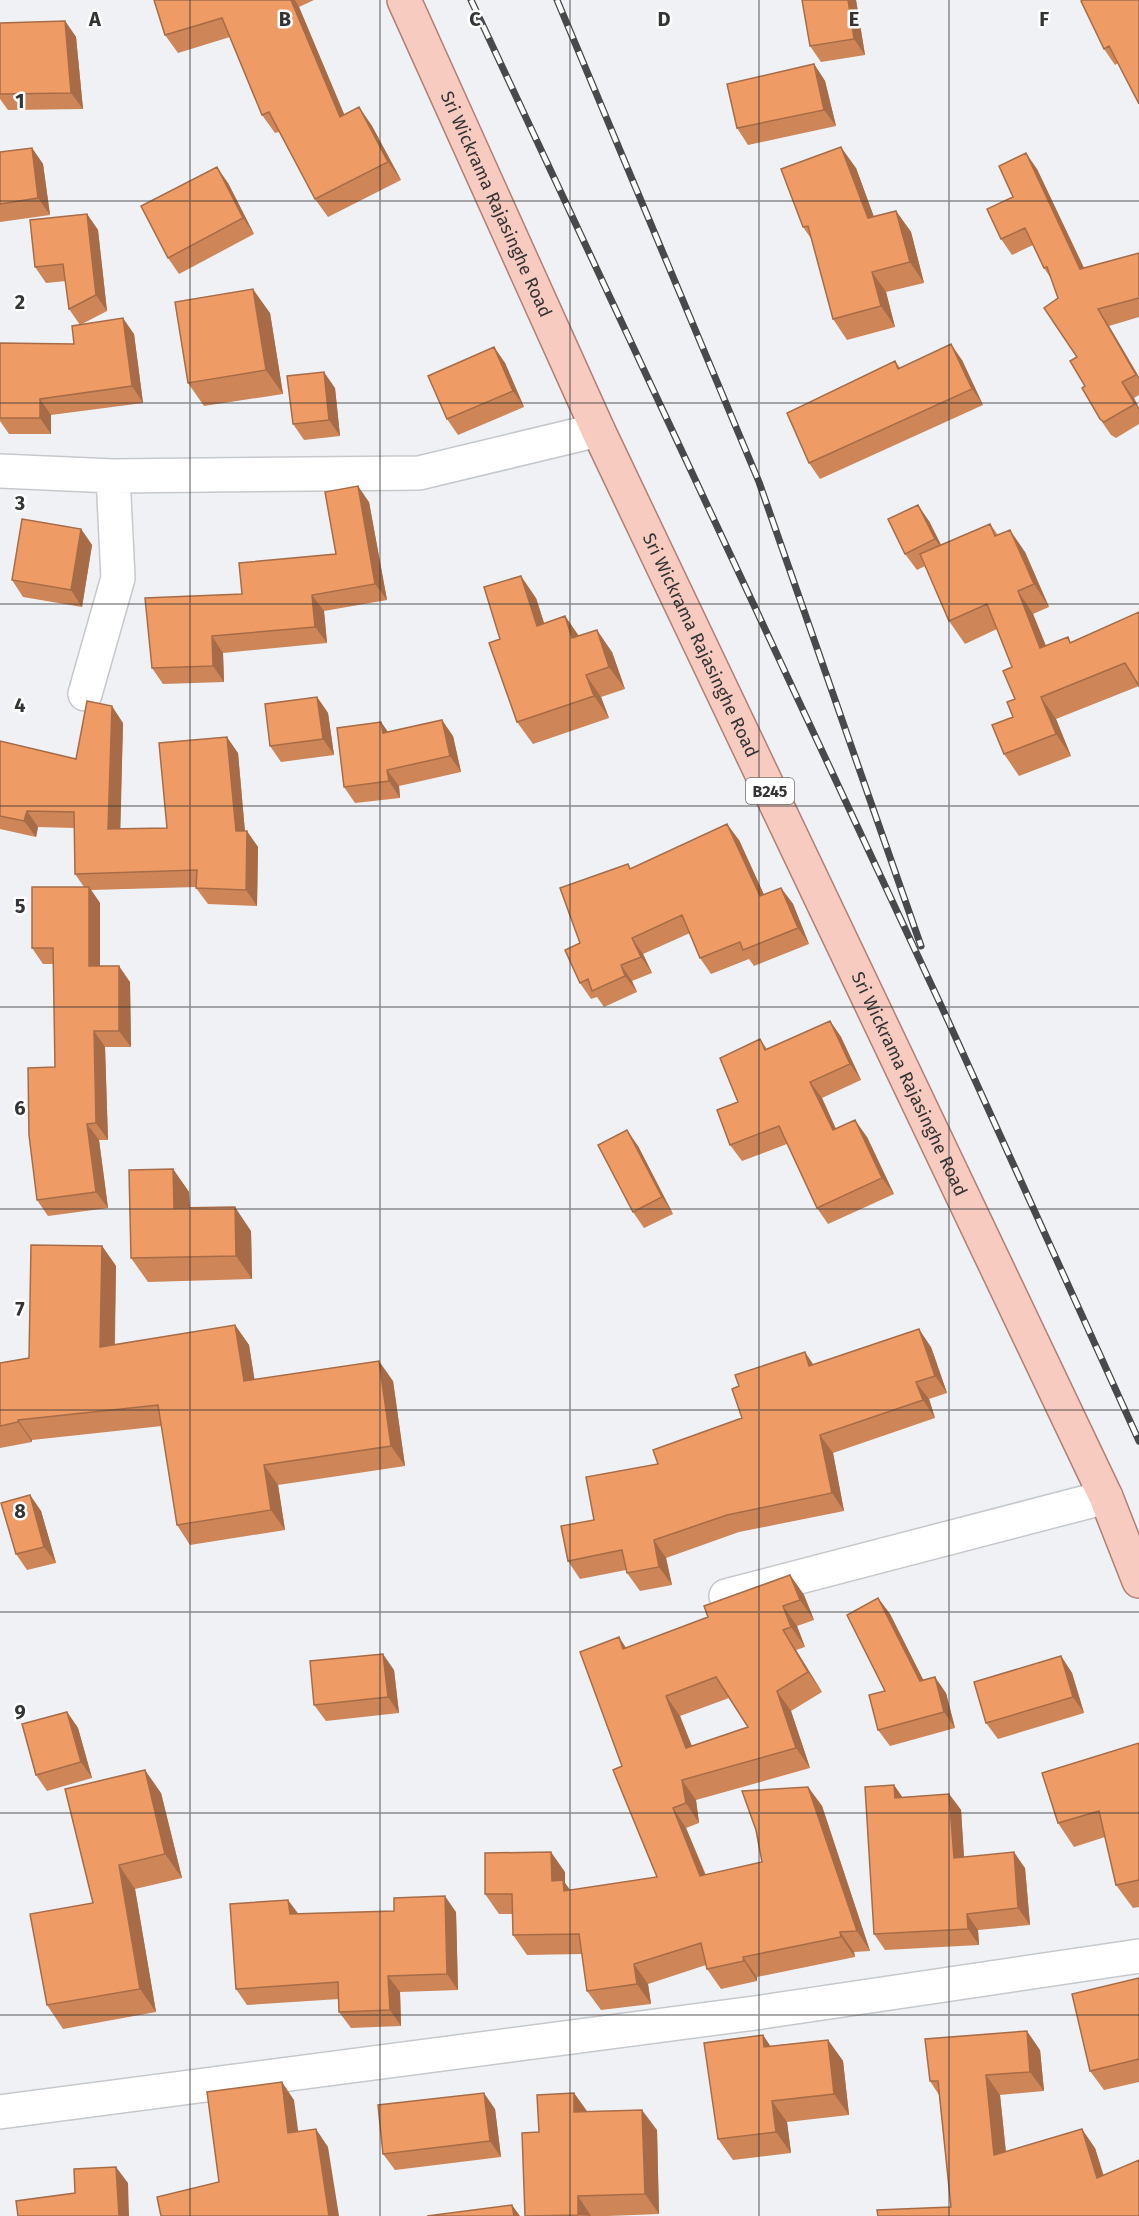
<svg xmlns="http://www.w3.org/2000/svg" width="1139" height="2216" font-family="'Fira Sans',sans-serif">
  <rect width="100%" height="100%" fill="#eff1f5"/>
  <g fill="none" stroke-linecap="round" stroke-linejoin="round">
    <g stroke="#c6c9cc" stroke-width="36">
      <path id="minor" d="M 0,471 L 113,476 L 419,473 L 598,430
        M 85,694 L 118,578 L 113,476
        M 726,1596 L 1106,1497
        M 0,2112 L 762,2012 L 1139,1956"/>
    </g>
    <g stroke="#b07f75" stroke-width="36">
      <g id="major">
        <path id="s1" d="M 404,0 L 598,430 L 1106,1497 L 1139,1581"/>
      </g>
    </g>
    <use href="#minor" stroke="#fff" stroke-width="33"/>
    <use href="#major" stroke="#f8cbc1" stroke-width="33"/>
    <g stroke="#48494a" stroke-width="7">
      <path id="rail" d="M 471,0 L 945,1014 L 1139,1441
        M 557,0 L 759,482 L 921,946"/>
    </g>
    <use href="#rail" stroke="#fff" stroke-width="4.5" stroke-dasharray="14" stroke-linecap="butt"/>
  </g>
  <path fill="#ce8557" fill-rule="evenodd" d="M 154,0 L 314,0 L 299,7 L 344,115 L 359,107 L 372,126 L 401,180 L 328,217 L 315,199 L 279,132 L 275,133 L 262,115 L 230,37 L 178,53 L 165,35 Z
    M 802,0 L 856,0 L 865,55 L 821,62 L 810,46 Z
    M 1083,0 L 1118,63 L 1115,65 L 1104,49 Z
    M 65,21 L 76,37 L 83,109 L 8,110 L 0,99 L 0,23 Z
    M 814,64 L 825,81 L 836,126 L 748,145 L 737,128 Z
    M 32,148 L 43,164 L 50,215 L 0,222 L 0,152 Z
    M 856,168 L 874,217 L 896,211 L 911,232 L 924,283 L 886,292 L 895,327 L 847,340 L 833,319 L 812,240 L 803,227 Z
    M 1037,169 L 1084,268 L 1139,253 L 1139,317 L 1109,326 L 1139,377 L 1139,395 L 1134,398 L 1139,408 L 1139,424 L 1116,438 L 1111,435 L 1100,419 L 1085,386 L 1077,357 L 1052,280 L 1044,268 L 1033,245 L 1012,255 L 1001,239 L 1013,197 Z
    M 228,183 L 254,234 L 179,274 L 168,258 Z
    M 87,214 L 98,230 L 107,311 L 82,324 L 134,334 L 143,403 L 51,415 L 51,434 L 9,434 L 0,421 L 0,343 L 74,344 L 80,325 L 69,309 L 66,281 L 46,283 L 35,267 Z
    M 270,313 L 283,394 L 204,406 L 188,383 Z
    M 494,347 L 505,363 L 524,407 L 458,435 L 447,419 Z
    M 962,360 L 983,405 L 820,479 L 809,463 L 895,361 L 900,368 Z
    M 335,388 L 340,436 L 304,440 L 293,424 Z
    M 369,502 L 387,600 L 324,611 L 327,643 L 223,653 L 224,682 L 163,684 L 152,668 L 242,594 L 336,554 Z
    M 929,521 L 941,545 L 990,524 L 998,535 L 1025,552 L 1049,607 L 1033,614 L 1046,646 L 1071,642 L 1139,612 L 1139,686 L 1056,719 L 1071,756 L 1019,776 L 1004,754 L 1013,717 L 1015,699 L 1012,667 L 997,629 L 965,644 L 949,621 L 925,566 L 917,570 L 905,554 Z
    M 81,529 L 92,545 L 82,607 L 23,597 L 12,580 Z
    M 536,598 L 544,623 L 565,616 L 579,636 L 612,652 L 625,689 L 601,697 L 609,718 L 533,744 L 517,722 L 500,639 Z
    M 317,697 L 328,713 L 334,755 L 281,762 L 270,746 Z
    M 381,722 L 388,732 L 453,736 L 461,772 L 399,786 L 400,798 L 355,803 L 344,787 Z
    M 123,723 L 120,829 L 167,828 L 238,753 L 245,831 L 258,847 L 257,906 L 208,904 L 196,888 L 196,887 L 91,890 L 100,903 L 100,966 L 130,982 L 131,1047 L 105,1047 L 108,1140 L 99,1140 L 108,1208 L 48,1216 L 37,1200 L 55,1067 L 54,964 L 43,964 L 32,948 L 84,887 L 75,874 L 74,828 L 38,827 L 36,837 L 0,829 L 0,741 L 76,759 Z
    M 739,840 L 764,895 L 781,888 L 793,904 L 809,944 L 754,966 L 749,959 L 711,974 L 700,958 L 690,933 L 643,954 L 652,973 L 632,981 L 637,992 L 604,1007 L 597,997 L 591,999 L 580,983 L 580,943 L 631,868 Z
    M 830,1021 L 841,1037 L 861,1080 L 822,1098 L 836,1129 L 867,1137 L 894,1194 L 828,1224 L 817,1208 L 787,1144 L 742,1161 L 730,1145 L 738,1102 L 760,1039 L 767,1049 Z
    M 638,1146 L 673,1214 L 644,1228 L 633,1212 Z
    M 173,1169 L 189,1192 L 190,1208 L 251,1231 L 252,1279 L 148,1282 L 131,1258 Z
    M 102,1246 L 116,1266 L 115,1345 L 235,1325 L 249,1345 L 254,1379 L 393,1381 L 405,1466 L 278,1485 L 285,1530 L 190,1545 L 177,1525 L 162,1426 L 32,1440 L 32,1442 L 0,1448 L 0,1363 L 29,1358 Z
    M 931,1347 L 947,1393 L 929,1399 L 935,1418 L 833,1453 L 844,1511 L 739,1532 L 666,1558 L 672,1585 L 640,1591 L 627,1573 L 626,1570 L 580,1579 L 568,1561 L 594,1520 L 658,1464 L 742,1418 L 814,1364 Z
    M 30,1495 L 41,1511 L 56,1563 L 27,1570 L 16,1554 Z
    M 790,1575 L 804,1595 L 814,1620 L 797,1626 L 805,1647 L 796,1650 L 822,1692 L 791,1711 L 810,1768 L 696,1800 L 699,1823 L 686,1828 L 706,1875 L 762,1862 L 808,1787 L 822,1806 L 870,1951 L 854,1952 L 855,1957 L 757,1977 L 757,1981 L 721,1989 L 707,1969 L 706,1965 L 648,1984 L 651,2004 L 601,2010 L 587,1991 L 582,1954 L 527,1955 L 513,1935 L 513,1914 L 499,1914 L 485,1894 L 565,1872 L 565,1883 L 570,1890 L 657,1877 L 622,1766 L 626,1648 L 708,1617 ZM 729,1698 L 748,1727 L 692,1746 L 680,1716 Z
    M 878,1598 L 890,1614 L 923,1680 L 946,1693 L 955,1728 L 890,1746 L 878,1730 L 885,1691 Z
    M 1061,1656 L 1072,1673 L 1084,1713 L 998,1739 L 986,1723 Z
    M 394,1670 L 399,1713 L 326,1721 L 314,1705 Z
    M 67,1712 L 78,1728 L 92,1778 L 47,1791 L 36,1775 Z
    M 1139,1743 L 1139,1907 L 1133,1908 L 1116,1885 L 1105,1837 L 1074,1847 L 1058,1823 Z
    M 894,1785 L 902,1797 L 949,1794 L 961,1810 L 964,1857 L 1025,1868 L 1030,1925 L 978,1930 L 979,1945 L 885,1950 L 874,1934 Z
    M 161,1793 L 182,1878 L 135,1889 L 156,2012 L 63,2029 L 47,2005 L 93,1903 Z
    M 456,1912 L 458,1990 L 400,1992 L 401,2026 L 351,2028 L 339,2012 L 339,1999 L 247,2005 L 236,1989 L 298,1914 Z
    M 1139,1978 L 1139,2082 L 1104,2090 L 1090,2071 Z
    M 763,2035 L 770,2046 L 828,2040 L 843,2061 L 849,2115 L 787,2122 L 791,2153 L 733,2160 L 718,2139 Z
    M 1040,2050 L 1044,2091 L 1000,2095 L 1006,2152 L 1095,2148 L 1104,2176 L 1139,2216 L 951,2207 L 939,2095 L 930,2081 Z
    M 574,2093 L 587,2111 L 657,2130 L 659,2214 L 608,2216 L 525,2216 L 539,2132 Z
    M 495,2109 L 501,2157 L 395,2170 L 383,2154 Z"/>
  <path fill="#a76c47" d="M 291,0 L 295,0 L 299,7 L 353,135 L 340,117 Z
    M 848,0 L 856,0 L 865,55 L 854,39 Z
    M 65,21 L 76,37 L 83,109 L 71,93 Z
    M 814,64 L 825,81 L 836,126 L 824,110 Z
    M 359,107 L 372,126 L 401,180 L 388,162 Z
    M 841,147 L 856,168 L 882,239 L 868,218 Z
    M 32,148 L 43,164 L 50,215 L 38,198 Z
    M 1026,153 L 1037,169 L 1092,285 L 1080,269 Z
    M 217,167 L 228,183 L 254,234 L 243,218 Z
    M 896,211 L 911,232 L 924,283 L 910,262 Z
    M 87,214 L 98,230 L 107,311 L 96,295 Z
    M 872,272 L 886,292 L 895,327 L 881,306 Z
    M 253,289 L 270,313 L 283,394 L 266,370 Z
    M 1098,309 L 1109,326 L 1139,377 L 1139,379 Z
    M 123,318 L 134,334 L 143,403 L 132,386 Z
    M 951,344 L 962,360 L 983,405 L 972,389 Z
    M 494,347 L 505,363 L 524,407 L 513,391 Z
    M 324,372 L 335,388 L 340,436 L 329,420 Z
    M 1122,382 L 1134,398 L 1139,408 L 1139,410 Z
    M 40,399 L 51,415 L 51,434 L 40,418 Z
    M 358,486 L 369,502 L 387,600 L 375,584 Z
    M 918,505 L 929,521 L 946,555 L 935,539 Z
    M 81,529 L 92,545 L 82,607 L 71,590 Z
    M 1010,530 L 1025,552 L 1049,607 L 1034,584 Z
    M 521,576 L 536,598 L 552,648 L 537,626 Z
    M 1018,591 L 1033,614 L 1056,671 L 1040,648 Z
    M 312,595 L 324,611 L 327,643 L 315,627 Z
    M 565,616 L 580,638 L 572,638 Z
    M 597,630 L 612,652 L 625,689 L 609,667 Z
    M 212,636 L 223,653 L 224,682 L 213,666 Z
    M 586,675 L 601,697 L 609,718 L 594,696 Z
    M 317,697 L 328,713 L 334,755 L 323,739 Z
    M 1041,697 L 1056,719 L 1071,756 L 1056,734 Z
    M 112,706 L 123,723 L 120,845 L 108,829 Z
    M 442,720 L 453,736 L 461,772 L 450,756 Z
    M 381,722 L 392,738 L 383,733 Z
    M 227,737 L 238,753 L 246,844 L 247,831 L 258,847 L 257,906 L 246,890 L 236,831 Z
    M 387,770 L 399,786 L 400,798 L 389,781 Z
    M 27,811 L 38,827 L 36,837 L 24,821 Z
    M 727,824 L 739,840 L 772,912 L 760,896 Z
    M 89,887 L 100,903 L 100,983 L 89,966 Z
    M 781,888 L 793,904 L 809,944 L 798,928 Z
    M 632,938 L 643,954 L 652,973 L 641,957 Z
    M 621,965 L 632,981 L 637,992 L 625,976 Z
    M 119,966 L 130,982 L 131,1047 L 119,1031 Z
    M 830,1021 L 841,1037 L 861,1080 L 850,1064 Z
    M 94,1031 L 105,1047 L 108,1140 L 96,1123 Z
    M 810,1082 L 822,1098 L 844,1147 L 833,1130 Z
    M 855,1120 L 867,1137 L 894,1194 L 882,1178 Z
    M 87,1124 L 99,1140 L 108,1208 L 96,1192 Z
    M 627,1130 L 638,1146 L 673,1214 L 662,1197 Z
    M 173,1169 L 189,1192 L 190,1232 L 174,1208 Z
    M 235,1207 L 251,1231 L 252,1279 L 236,1256 Z
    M 102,1246 L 116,1266 L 114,1367 L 100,1347 Z
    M 235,1325 L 249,1345 L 258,1401 L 244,1381 Z
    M 919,1329 L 931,1347 L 947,1393 L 935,1376 Z
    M 805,1352 L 817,1370 L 809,1366 Z
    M 379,1361 L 393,1381 L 405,1466 L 391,1446 Z
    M 916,1382 L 929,1399 L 935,1418 L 923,1400 Z
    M 18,1420 L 32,1440 L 32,1442 L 18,1422 Z
    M 820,1435 L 833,1453 L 844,1511 L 832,1493 Z
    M 264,1465 L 278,1485 L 285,1530 L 271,1510 Z
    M 30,1495 L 41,1511 L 56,1563 L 44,1547 Z
    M 654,1540 L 666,1558 L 672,1585 L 659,1567 Z
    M 790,1575 L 804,1595 L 814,1620 L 800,1600 Z
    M 878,1598 L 890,1614 L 932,1697 L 920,1681 Z
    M 783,1606 L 797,1626 L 805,1647 L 791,1627 Z
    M 783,1630 L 796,1650 L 822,1692 L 808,1672 Z
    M 619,1637 L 632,1657 L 623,1649 Z
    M 383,1654 L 394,1670 L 399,1713 L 388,1697 Z
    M 1061,1656 L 1072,1673 L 1084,1713 L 1073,1697 Z
    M 935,1677 L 946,1693 L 955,1728 L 944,1712 Z
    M 777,1691 L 791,1711 L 810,1768 L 796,1748 Z
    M 666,1696 L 680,1716 L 700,1768 L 686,1748 Z
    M 67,1712 L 78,1728 L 92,1778 L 81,1762 Z
    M 145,1770 L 161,1793 L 182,1878 L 165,1854 Z
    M 682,1780 L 696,1800 L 699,1823 L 686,1803 Z
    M 894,1785 L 905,1801 L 895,1798 Z
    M 808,1787 L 822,1806 L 870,1951 L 857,1931 Z
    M 949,1794 L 961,1810 L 965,1874 L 954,1858 Z
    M 673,1808 L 686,1828 L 714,1896 L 700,1876 Z
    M 551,1852 L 565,1872 L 565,1883 L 577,1900 L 578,1911 L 552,1881 Z
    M 1014,1852 L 1025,1868 L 1030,1925 L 1018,1908 Z
    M 119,1865 L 135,1889 L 156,2012 L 140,1989 Z
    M 445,1896 L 456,1912 L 458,1990 L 447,1974 Z
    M 288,1900 L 300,1916 L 290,1914 Z
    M 967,1914 L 978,1930 L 979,1945 L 968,1929 Z
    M 840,1932 L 854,1952 L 855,1957 L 841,1937 Z
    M 743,1957 L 757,1977 L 757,1981 L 744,1961 Z
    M 634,1964 L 648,1984 L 651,2004 L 637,1984 Z
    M 388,1976 L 400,1992 L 401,2026 L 390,2010 Z
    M 1027,2031 L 1040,2050 L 1044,2091 L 1030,2072 Z
    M 763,2035 L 777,2056 L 764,2047 Z
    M 828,2040 L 843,2061 L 849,2115 L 834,2094 Z
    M 986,2075 L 1000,2095 L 1008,2174 L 994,2155 Z
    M 282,2082 L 294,2100 L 301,2152 L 288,2133 Z
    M 484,2093 L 495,2109 L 501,2157 L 490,2141 Z
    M 574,2093 L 588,2113 L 574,2112 Z
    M 772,2101 L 787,2122 L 791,2153 L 776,2132 Z
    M 642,2110 L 657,2130 L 659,2214 L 645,2194 Z
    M 316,2129 L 328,2147 L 339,2216 L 329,2216 Z
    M 1082,2129 L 1095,2148 L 1110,2198 L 1097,2178 Z
    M 116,2167 L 128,2183 L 129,2216 L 119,2216 Z
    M 578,2196 L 591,2216 L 578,2215 Z
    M 512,2205 L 520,2216 L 514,2216 Z"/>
  <path fill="#ef9b65" stroke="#a76c47" stroke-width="1.5" fill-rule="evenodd" d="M 154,0 L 291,0 L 340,117 L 359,107 L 388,162 L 315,199 L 269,112 L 262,115 L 222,18 L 165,35 Z
    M 802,0 L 848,0 L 854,39 L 810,46 Z
    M 1083,0 L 1139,0 L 1139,104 L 1109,46 L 1104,49 L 1081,1 Z
    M 65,21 L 71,93 L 0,94 L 0,23 Z
    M 814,64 L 824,110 L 737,128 L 727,84 Z
    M 841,147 L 868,218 L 896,211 L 910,262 L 872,272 L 881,306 L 833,319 L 808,226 L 803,227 L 781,169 Z
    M 32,148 L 38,198 L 0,204 L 0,152 Z
    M 1026,153 L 1080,269 L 1139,253 L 1139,298 L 1098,309 L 1136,375 L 1122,382 L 1135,404 L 1104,422 L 1100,419 L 1082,388 L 1085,386 L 1070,361 L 1077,357 L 1044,308 L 1058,298 L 1047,267 L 1044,268 L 1025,228 L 1001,239 L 987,209 L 1013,197 L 999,166 Z
    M 217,167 L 243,218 L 168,258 L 141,206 Z
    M 87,214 L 96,295 L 69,309 L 63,264 L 35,267 L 30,220 Z
    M 253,289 L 266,370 L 188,383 L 175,302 Z
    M 123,318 L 132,386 L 40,399 L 40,418 L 0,418 L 0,343 L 74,344 L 72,326 Z
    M 951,344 L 972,389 L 809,463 L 787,413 L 895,361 L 898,369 Z
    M 494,347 L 513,391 L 447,419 L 428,376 Z
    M 324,372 L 329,420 L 293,424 L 287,376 Z
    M 358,486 L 375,584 L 312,595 L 315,627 L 212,636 L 213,666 L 152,668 L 145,598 L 242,594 L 239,563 L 336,554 L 325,492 Z
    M 918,505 L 935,539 L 905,554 L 888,519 Z
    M 22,519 L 81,529 L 71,590 L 12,580 Z
    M 990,524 L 995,536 L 1010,530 L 1034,584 L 1018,591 L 1040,648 L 1068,637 L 1070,643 L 1139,612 L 1139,686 L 1125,663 L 1041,697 L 1056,734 L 1004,754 L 992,725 L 1013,717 L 1007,702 L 1015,699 L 1003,671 L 1012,667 L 987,604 L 949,621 L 920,554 Z
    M 521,576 L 537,626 L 565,616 L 572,638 L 597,630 L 609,667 L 586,675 L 594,696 L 517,722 L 489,643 L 500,639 L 484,587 Z
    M 317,697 L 323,739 L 270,746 L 265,704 Z
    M 87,701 L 112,706 L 108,829 L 167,828 L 159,743 L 227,737 L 236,831 L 247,831 L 246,890 L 196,888 L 197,870 L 75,874 L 74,812 L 27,811 L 24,821 L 0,816 L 0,741 L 76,759 Z
    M 442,720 L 450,756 L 387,770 L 389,781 L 344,787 L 337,728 L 381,722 L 383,733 Z
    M 727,824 L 760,896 L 781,888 L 798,928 L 743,950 L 740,942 L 700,958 L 682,915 L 632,938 L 641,957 L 621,965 L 625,976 L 592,991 L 588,979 L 580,983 L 565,950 L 580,943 L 560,888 L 628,864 L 630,869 Z
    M 32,887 L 89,887 L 89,966 L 119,966 L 119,1031 L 94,1031 L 96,1123 L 87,1124 L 96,1192 L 37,1200 L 29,1135 L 28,1068 L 55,1067 L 53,948 L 32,948 Z
    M 830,1021 L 850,1064 L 810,1082 L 833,1130 L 855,1120 L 882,1178 L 817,1208 L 779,1126 L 730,1145 L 717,1110 L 738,1102 L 720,1058 L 760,1039 L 765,1050 Z
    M 627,1130 L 662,1197 L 633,1212 L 598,1145 Z
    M 173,1169 L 174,1208 L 235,1207 L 236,1256 L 131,1258 L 129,1170 Z
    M 31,1245 L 102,1246 L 100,1347 L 235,1325 L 244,1381 L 379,1361 L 391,1446 L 264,1465 L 271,1510 L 177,1525 L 158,1405 L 18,1420 L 18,1422 L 0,1426 L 0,1363 L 29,1358 Z
    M 919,1329 L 935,1376 L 916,1382 L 923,1400 L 820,1435 L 832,1493 L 727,1515 L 654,1540 L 659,1567 L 627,1573 L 622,1550 L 568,1561 L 561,1526 L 594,1520 L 586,1477 L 658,1464 L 653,1450 L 742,1418 L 732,1389 L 739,1386 L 735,1375 L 805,1352 L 809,1366 Z
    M 30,1495 L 44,1547 L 16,1554 L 1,1503 Z
    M 790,1575 L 800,1600 L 783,1606 L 791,1627 L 783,1630 L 808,1672 L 777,1691 L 796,1748 L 682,1780 L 686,1803 L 673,1808 L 700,1876 L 762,1862 L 756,1830 L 742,1791 L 808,1787 L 857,1931 L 840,1932 L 841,1937 L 743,1957 L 744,1961 L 707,1969 L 701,1943 L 634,1964 L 637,1984 L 587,1991 L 579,1934 L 513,1935 L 512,1894 L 485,1894 L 485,1853 L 551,1852 L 552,1881 L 563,1880 L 564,1891 L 657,1877 L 613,1770 L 622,1766 L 580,1652 L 619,1637 L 623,1649 L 708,1617 L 704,1606 ZM 716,1677 L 748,1727 L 686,1748 L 666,1696 Z
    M 878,1598 L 920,1681 L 935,1677 L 944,1712 L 878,1730 L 869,1695 L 885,1691 L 847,1615 Z
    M 383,1654 L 388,1697 L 314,1705 L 310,1661 Z
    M 1061,1656 L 1073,1697 L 986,1723 L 974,1682 Z
    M 67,1712 L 81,1762 L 36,1775 L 22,1724 Z
    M 1139,1743 L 1139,1880 L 1116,1885 L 1099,1811 L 1058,1823 L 1042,1773 Z
    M 145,1770 L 165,1854 L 119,1865 L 140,1989 L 47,2005 L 30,1914 L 93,1903 L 65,1789 Z
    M 894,1785 L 895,1798 L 949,1794 L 954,1858 L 1014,1852 L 1018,1908 L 967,1914 L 968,1929 L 874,1934 L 865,1787 Z
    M 445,1896 L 447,1974 L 388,1976 L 390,2010 L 339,2012 L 338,1982 L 236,1989 L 230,1904 L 288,1900 L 290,1914 L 394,1911 L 394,1898 Z
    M 1139,1978 L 1139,2059 L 1090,2071 L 1072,1994 Z
    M 1027,2031 L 1030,2072 L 986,2075 L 994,2155 L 1082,2129 L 1097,2178 L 1139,2160 L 1139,2216 L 878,2216 L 877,2210 L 951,2207 L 938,2081 L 930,2081 L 925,2039 Z
    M 763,2035 L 764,2047 L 828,2040 L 834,2094 L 772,2101 L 776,2132 L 718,2139 L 704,2043 Z
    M 282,2082 L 288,2133 L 316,2129 L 329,2216 L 161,2216 L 157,2197 L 219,2182 L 207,2092 Z
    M 484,2093 L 490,2141 L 383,2154 L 378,2105 Z
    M 574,2093 L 574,2112 L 642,2110 L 645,2194 L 578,2196 L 578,2215 L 525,2216 L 522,2133 L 539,2132 L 537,2095 Z
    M 116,2167 L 119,2216 L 18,2216 L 16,2201 L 75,2193 L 74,2169 Z
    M 512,2205 L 514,2216 L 427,2216 Z"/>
  <path fill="none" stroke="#333435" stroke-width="1.5" stroke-opacity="0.55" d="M 190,0 L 190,2216M 380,0 L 380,2216M 570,0 L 570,2216M 759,0 L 759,2216M 949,0 L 949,2216M 0,201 L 1139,201M 0,403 L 1139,403M 0,604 L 1139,604M 0,806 L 1139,806M 0,1007 L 1139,1007M 0,1209 L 1139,1209M 0,1410 L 1139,1410M 0,1612 L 1139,1612M 0,1813 L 1139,1813M 0,2015 L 1139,2015"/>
  <g text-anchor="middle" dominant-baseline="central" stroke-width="5" stroke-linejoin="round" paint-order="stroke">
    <rect fill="#fff" stroke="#707172" stroke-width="1.5" x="746" y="778" width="48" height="26" rx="4.5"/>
    <g font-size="16" font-weight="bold" fill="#333435">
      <text x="770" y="791">B245</text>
    </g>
    <g font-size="18" fill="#333435" stroke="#fff">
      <text stroke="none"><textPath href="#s1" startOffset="224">Sri Wickrama Rajasinghe Road</textPath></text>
      <text stroke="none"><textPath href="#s1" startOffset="710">Sri Wickrama Rajasinghe Road</textPath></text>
      <text stroke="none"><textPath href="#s1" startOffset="1196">Sri Wickrama Rajasinghe Road</textPath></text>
    </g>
  </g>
  <g font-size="20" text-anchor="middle" font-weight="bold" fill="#333435" stroke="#fff" stroke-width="5" stroke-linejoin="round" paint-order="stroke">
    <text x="95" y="26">A</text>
    <text x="285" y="26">B</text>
    <text x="475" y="26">C</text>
    <text x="664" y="26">D</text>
    <text x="854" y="26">E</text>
    <text x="1044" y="26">F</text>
    <text x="20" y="108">1</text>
    <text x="20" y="309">2</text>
    <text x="20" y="510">3</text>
    <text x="20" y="712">4</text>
    <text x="20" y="913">5</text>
    <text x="20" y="1115">6</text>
    <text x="20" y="1316">7</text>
    <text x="20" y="1518">8</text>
    <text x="20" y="1719">9</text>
  </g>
</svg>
